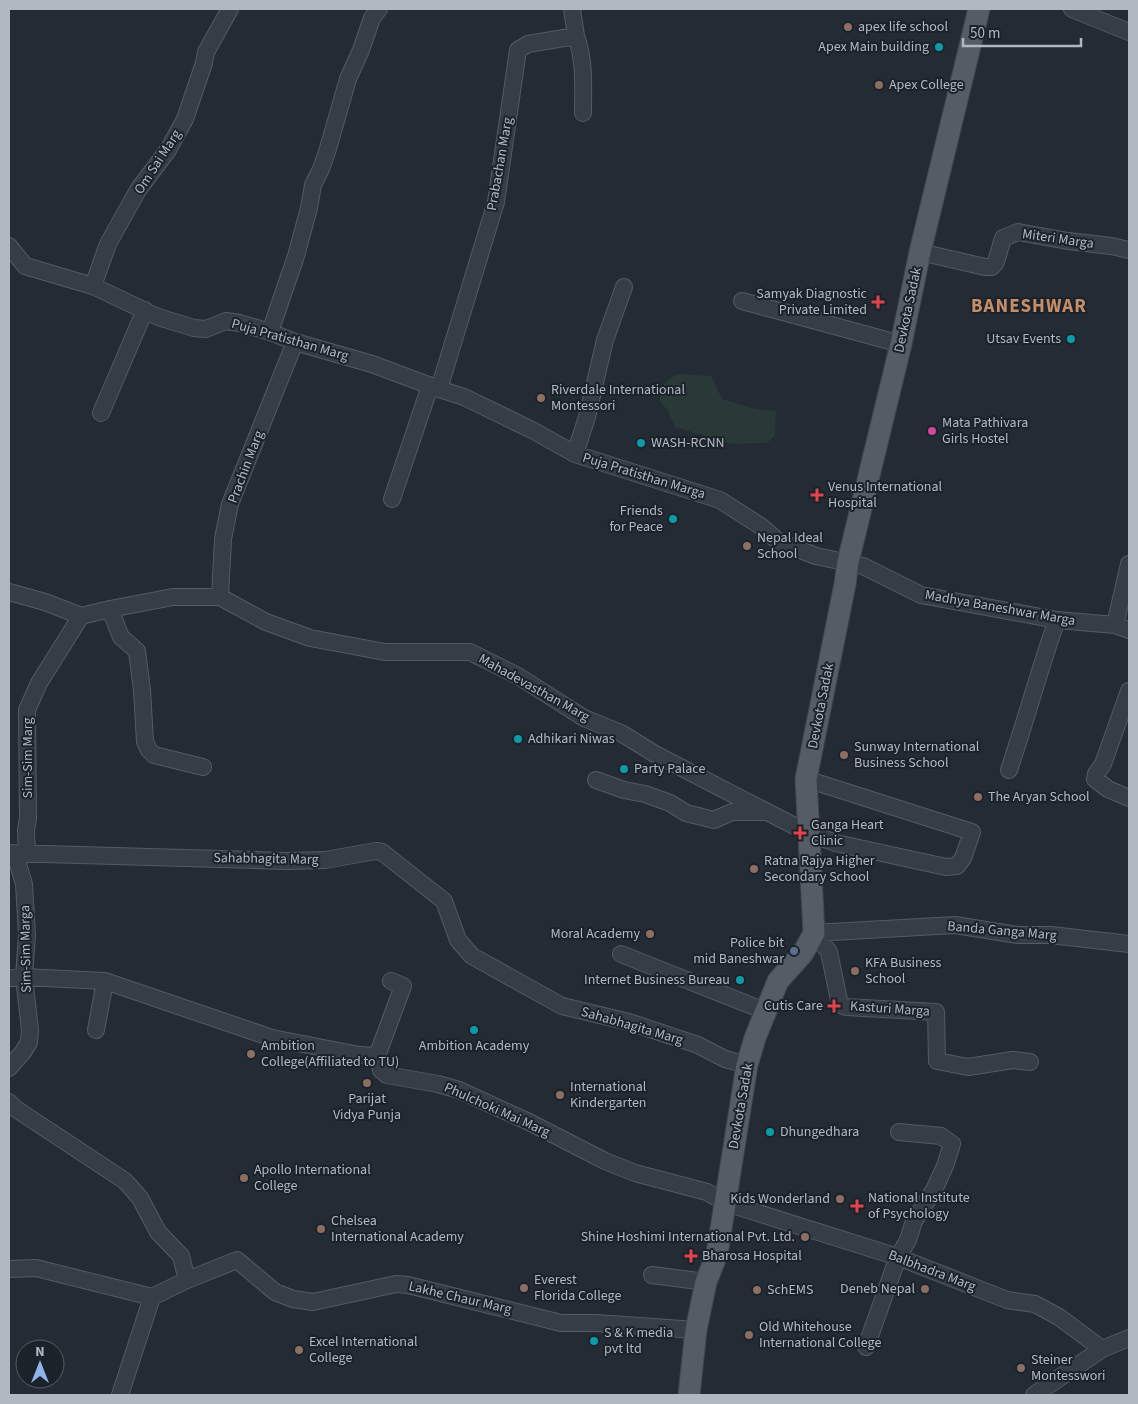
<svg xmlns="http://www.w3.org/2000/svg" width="1138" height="1404" font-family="'Source Sans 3',sans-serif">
  <rect width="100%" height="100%" fill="#232b35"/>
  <path fill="#283938" d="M 678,374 L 711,376 L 722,399 L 752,408 L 776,411 L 775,436 L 767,443 L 732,444 L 675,427 L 667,409 L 659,401 C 662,384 663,382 678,374 Z"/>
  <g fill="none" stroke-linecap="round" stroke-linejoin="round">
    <g stroke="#545b64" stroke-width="18">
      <path id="minor" d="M 1072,9 L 1129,32
        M 576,36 C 585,61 583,86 583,113
        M 9,246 L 25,266 L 93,286 L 158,317 L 194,328 L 206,329 L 226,321 L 240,323 L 270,332 L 295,342 L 372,364 L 439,389 L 464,397 L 534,431 L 575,454 L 720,500 L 762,527 L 779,542 L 816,556 L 863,566 L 921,595 L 1057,620 L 1115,625 L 1129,630
        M 920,252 L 985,267 L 992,267 L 996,262 L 1003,238 L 1018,232 L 1068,241 L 1111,246 L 1129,250
        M 93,286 L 108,244 L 138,190 L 168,150 L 185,119 L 204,63 L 206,52 L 230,9
        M 742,301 L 901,344
        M 270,332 L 296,256 L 309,208 L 313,185 L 321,169 L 327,152 L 348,79 L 361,50 L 372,18 L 379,9
        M 439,389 L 496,202 L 518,50 L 528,44 L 576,36 L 572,9
        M 101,413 L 145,310
        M 575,454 L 587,417 L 605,340 L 624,287
        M 392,499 L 430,386
        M 9,592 L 45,602 L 81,616 L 110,609 L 173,597 L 220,597 L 266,622 L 310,638 L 385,652 L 470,652 L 518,676 L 584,718 L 621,733 L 655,754 L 808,833 L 836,843 L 946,867 L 957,866 L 963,858 L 972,832 L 806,779
        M 220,597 L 223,539 L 230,504 L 295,342
        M 110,609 L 121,637 L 137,651 L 142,690 L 145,742 L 149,750 L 154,755 L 203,767
        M 1115,625 L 1129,564
        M 1129,691 L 1103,764 L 1096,774 L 1095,779 L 1108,789 L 1129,798
        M 1009,770 C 1026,720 1039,670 1057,620
        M 596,780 L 624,790 L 645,794 L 670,803 L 686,813 L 714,820 L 732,812 L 767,812
        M 9,853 L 287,861 L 325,860 L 376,851 L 382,852 L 444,901 L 458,940 L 472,956 L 562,1006 L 629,1022 L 698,1045 L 725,1059 L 747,1065
        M 27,854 L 26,830 L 28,818 L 27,710 L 39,683 L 81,616
        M 814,933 L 829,952 L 840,1005 L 846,1007 L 936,1012 L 937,1061 L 968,1067 L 1013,1060 L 1030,1062
        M 814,933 L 955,925 L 1018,935 L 1051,935 L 1129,944
        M 621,954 L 765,1011
        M 9,978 L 24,977 L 105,981 L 272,1038 L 359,1055 L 377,1056 L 381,1070 L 387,1075 L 438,1084 L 459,1090 L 529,1122 L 605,1161 L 635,1173 L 707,1192 L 726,1203 L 898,1257 L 1007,1300 L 1035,1304 L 1059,1317 L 1102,1349
        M 96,1030 L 105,981
        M 377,1056 L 403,986 L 391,981
        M 9,1068 L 23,1052 L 29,1042 L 30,1030 L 24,977 L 27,935 L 24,884 L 15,854
        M 9,1102 L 16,1109 L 125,1181 L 140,1198 L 158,1232 L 181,1256 L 187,1280
        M 9,1269 L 36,1268 L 152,1297 L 187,1280 L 237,1260 L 275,1292 L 293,1299 L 313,1302 L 396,1284 L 408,1285 L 561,1323 L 596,1323 L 696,1330
        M 652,1275 L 706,1282
        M 866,1347 L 898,1257 L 908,1240 L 914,1221 L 934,1190 L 945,1166 L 952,1144 L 941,1136 L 899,1132
        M 120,1395 L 152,1297
        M 1034,1395 L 1102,1349 L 1129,1338"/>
    </g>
    <g stroke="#3f464f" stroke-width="23">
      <path id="major" d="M 689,1395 L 696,1330 L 706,1282 L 717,1254 L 747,1065 L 755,1038 L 778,981 L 803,953 L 814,933 L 806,779 L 845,584 L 848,562 L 901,344 L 920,252 L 979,9"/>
    </g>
    <use href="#minor" stroke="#363d46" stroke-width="16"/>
    <use href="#major" stroke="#545c66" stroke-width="21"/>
  </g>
  <g fill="#8d6e63" stroke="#1c222a" stroke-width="2">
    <circle cx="848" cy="27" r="5"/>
    <circle cx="879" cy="85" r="5"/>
    <circle cx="541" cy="398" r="5"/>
    <circle cx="747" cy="546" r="5"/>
    <circle cx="844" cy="755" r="5"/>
    <circle cx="978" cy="797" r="5"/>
    <circle cx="754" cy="869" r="5"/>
    <circle cx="650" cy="934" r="5"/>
    <circle cx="855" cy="971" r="5"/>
    <circle cx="251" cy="1054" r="5"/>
    <circle cx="367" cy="1083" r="5"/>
    <circle cx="560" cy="1095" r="5"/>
    <circle cx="244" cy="1178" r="5"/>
    <circle cx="840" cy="1199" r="5"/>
    <circle cx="321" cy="1229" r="5"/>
    <circle cx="805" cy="1237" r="5"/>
    <circle cx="524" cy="1288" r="5"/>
    <circle cx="925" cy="1289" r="5"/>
    <circle cx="757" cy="1290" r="5"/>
    <circle cx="749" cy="1335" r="5"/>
    <circle cx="299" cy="1350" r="5"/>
    <circle cx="1021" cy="1368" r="5"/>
  </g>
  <g fill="#0f9aa8" stroke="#1c222a" stroke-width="2">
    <circle cx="939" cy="47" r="5"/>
    <circle cx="1071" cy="339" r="5"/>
    <circle cx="641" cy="443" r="5"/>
    <circle cx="673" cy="519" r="5"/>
    <circle cx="518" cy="739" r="5"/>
    <circle cx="624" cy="769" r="5"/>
    <circle cx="740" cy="980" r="5"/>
    <circle cx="474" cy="1030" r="5"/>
    <circle cx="770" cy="1132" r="5"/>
    <circle cx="594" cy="1341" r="5"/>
  </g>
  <g fill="#e0444e" stroke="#1c222a" stroke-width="2">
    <path d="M875.5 294.5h5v5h5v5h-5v5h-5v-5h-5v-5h5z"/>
    <path d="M814.5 487.5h5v5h5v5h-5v5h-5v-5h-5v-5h5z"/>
    <path d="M797.5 825.5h5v5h5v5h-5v5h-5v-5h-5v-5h5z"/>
    <path d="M831.5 998.5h5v5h5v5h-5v5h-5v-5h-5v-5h5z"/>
    <path d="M854.5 1198.5h5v5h5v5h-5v5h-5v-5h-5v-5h5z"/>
    <path d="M688.5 1248.5h5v5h5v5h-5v5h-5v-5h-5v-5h5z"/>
  </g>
  <circle fill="#d1479c" stroke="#1c222a" stroke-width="2" cx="932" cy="431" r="5"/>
  <circle fill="#5c6f8a" stroke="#1c222a" stroke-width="2" cx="794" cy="951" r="5"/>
  <g text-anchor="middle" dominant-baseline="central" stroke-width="4" stroke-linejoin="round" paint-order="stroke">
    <g font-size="14" fill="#b1b8c2" stroke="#1c222a" text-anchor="start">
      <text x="858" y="27">apex life school</text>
      <text x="929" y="47" text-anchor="end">Apex Main building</text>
      <text x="889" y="85">Apex College</text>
      <text x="867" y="294" text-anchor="end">Samyak Diagnostic<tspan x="867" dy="16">Private Limited</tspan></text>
      <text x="1061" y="339" text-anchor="end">Utsav Events</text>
      <text x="551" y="390">Riverdale International<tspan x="551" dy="16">Montessori</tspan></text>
      <text x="942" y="423">Mata Pathivara<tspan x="942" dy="16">Girls Hostel</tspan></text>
      <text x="651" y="443">WASH-RCNN</text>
      <text x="828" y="487">Venus International<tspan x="828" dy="16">Hospital</tspan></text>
      <text x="663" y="511" text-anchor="end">Friends<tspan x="663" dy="16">for Peace</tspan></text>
      <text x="757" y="538">Nepal Ideal<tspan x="757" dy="16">School</tspan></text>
      <text x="528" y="739">Adhikari Niwas</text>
      <text x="854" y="747">Sunway International<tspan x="854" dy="16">Business School</tspan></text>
      <text x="634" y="769">Party Palace</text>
      <text x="988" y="797">The Aryan School</text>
      <text x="811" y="825">Ganga Heart<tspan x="811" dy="16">Clinic</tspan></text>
      <text x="764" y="861">Ratna Rajya Higher<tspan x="764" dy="16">Secondary School</tspan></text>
      <text x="640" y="934" text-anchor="end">Moral Academy</text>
      <text x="784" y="943" text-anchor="end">Police bit<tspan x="784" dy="16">mid Baneshwar</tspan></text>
      <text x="865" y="963">KFA Business<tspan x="865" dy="16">School</tspan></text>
      <text x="730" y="980" text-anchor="end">Internet Business Bureau</text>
      <text x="823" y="1006" text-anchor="end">Cutis Care</text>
      <text x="261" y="1046">Ambition<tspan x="261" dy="16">College(Affiliated to TU)</tspan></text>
      <text x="474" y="1046" text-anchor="middle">Ambition Academy</text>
      <text x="570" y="1087">International<tspan x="570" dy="16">Kindergarten</tspan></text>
      <text x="367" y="1099" text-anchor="middle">Parijat<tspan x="367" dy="16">Vidya Punja</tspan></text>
      <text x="780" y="1132">Dhungedhara</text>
      <text x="254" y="1170">Apollo International<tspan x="254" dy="16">College</tspan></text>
      <text x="868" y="1198">National Institute<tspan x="868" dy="16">of Psychology</tspan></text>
      <text x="830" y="1199" text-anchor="end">Kids Wonderland</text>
      <text x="331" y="1221">Chelsea<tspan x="331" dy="16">International Academy</tspan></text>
      <text x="795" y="1237" text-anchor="end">Shine Hoshimi International Pvt. Ltd.</text>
      <text x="702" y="1256">Bharosa Hospital</text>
      <text x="534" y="1280">Everest<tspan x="534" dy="16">Florida College</tspan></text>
      <text x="915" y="1289" text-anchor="end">Deneb Nepal</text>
      <text x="767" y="1290">SchEMS</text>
      <text x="759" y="1327">Old Whitehouse<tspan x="759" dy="16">International College</tspan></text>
      <text x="604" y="1333">S &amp; K media<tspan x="604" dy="16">pvt ltd</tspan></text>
      <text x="309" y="1342">Excel International<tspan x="309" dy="16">College</tspan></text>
      <text x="1031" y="1360">Steiner<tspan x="1031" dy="16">Montesswori</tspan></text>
    </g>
    <g font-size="14" fill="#b1b8c2" stroke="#1c222a">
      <text transform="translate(158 162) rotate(-57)">Om Sai Marg</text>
      <text transform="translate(500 164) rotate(-80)">Prabachan Marg</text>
      <text transform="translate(1058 239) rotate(8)">Miteri Marga</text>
      <text transform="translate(908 310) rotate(-78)">Devkota Sadak</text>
      <text transform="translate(290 340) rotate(16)">Puja Pratisthan Marg</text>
      <text transform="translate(246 467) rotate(-69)">Prachin Marg</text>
      <text transform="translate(644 476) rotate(17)">Puja Pratisthan Marga</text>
      <text transform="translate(1000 608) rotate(10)">Madhya Baneshwar Marga</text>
      <text transform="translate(534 688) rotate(29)">Mahadevasthan Marg</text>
      <text transform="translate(821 706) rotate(-79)">Devkota Sadak</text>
      <text transform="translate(28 758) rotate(-90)">Sim-Sim Marg</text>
      <text transform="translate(266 859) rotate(1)">Sahabhagita Marg</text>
      <text transform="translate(1002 931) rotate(5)">Banda Ganga Marg</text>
      <text transform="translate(26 949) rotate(-91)">Sim-Sim Marga</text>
      <text transform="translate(890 1009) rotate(4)">Kasturi Marga</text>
      <text transform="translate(632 1026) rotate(16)">Sahabhagita Marg</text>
      <text transform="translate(741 1106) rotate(-80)">Devkota Sadak</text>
      <text transform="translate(497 1110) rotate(24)">Phulchoki Mai Marg</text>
      <text transform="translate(932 1271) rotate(21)">Balbhadra Marg</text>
      <text transform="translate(460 1298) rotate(13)">Lakhe Chaur Marg</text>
    </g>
    <g font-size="19" font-weight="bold" letter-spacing="1" fill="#c68e68" stroke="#1c222a">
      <text x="1029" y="306">BANESHWAR</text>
    </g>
  </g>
  <rect width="1138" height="1404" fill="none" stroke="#b1b8c2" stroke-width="20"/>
  <g transform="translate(40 1364)"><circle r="24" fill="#1c222a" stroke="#585e67"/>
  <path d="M0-4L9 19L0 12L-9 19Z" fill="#8eb4ea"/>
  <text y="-8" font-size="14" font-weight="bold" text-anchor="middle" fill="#b1b8c2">N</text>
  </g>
  <path d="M963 38v8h118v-8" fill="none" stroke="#b1b8c2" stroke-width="2.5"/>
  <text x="970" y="38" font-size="15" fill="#b1b8c2" stroke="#1c222a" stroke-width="4" paint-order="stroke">50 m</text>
</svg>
